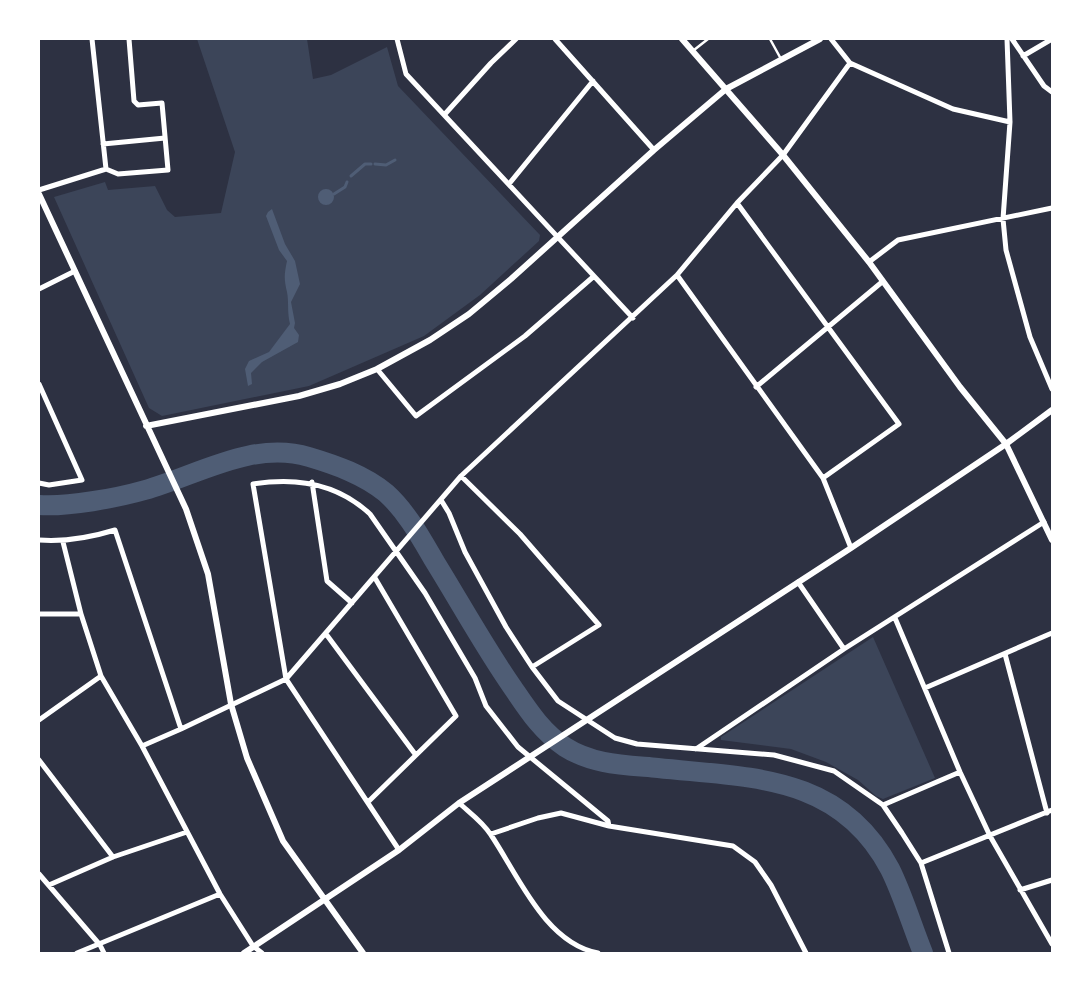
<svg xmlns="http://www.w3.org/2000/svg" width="1091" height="992" font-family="'Nunito Sans',sans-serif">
  <rect width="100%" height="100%" fill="#2d3142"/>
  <path fill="#3c4559" d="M 197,39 L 307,39 L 313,79 L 331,75 L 387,47 L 398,86 L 540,235 L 539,241 L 480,295 L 424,336 L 309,386 L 162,416 L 149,408 L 54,197 L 105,182 L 108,190 L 155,186 L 167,210 L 175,217 L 221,213 L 235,152 Z
    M 873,637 L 935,778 L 883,799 L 876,796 L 858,780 L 826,762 L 791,749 L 721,740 L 721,737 Z"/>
  <path fill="#4f5d75" d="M318 197a8 8 0 1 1 16 0a8 8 0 1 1-16 0Z
    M 272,209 L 285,244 L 295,261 L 300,284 L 291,302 L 295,323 L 294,328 L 299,335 L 298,342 L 262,362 L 251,373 L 252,384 L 248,386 L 245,369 L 249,361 L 269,352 L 290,324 C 287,312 289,302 287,292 C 284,279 284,275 287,261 L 279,250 L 266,216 L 268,212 Z"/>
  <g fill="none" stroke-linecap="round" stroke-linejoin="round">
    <path stroke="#4f5d75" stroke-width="3" d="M 375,164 L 386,165 L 395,160
      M 351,176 L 365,164 L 371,164
      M 334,194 L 345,187 L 347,182"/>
    <path stroke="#4f5d75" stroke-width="20" d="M 39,505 C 68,507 117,498 145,490 C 198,475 253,440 309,457 C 336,465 364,475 386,493 C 407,512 421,538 435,562 C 461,604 485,648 513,688 C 528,710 542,732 565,747 C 593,765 626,765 658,768 C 751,778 840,774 890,869 C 903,895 912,926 923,953"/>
    <path stroke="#fff" stroke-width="2.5" d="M 770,39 L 781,59
      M 694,50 L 708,39"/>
    <path stroke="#fff" stroke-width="5" d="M 397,39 L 406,74 L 633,318
      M 555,39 L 654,150
      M 831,39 L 850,63 L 953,109 L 1010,122
      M 1007,39 L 1010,122 L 1003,219 L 1006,250 L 1030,337 L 1052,389
      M 1012,39 L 1044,86 L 1052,92
      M 1023,56 L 1052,39
      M 445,114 L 491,63 L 516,39
      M 103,144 L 165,138
      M 106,169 L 118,174 L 168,170 L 162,103 L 138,105 L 134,101 L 129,39
      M 509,184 L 593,81
      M 39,190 L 106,169 L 92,39
      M 737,203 L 899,424 L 823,478
      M 869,262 L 898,240 L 1052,208
      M 677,275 L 823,478 L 851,548
      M 39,289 L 75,271
      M 377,369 L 416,416 L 525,336 L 593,277
      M 39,384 L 82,480 L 49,485 L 39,483
      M 756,387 L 882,282
      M 461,476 L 520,534 L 599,625 L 532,667
      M 312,482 L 327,581 L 352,603
      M 441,500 L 449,513 L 465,552 L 506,627 L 532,667 L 558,701 L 615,738 L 637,744 L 774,755 L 834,771 L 883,805 L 902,833 L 921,863 L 949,953
      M 39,540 C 66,542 89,538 115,530 L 181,729 L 286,679 L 461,476 L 677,275 L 737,203 L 783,155 L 850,63
      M 63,542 L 81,614 L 101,676 L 142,746 L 220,894 L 253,946 L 262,953
      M 798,582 L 844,649
      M 39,614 L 81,614
      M 895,618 L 960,772 L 990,836 L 1052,944
      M 326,634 L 415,754
      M 1005,654 L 1047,813
      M 925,688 L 1052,633
      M 39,720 L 101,676
      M 142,746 L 181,729
      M 696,749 L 844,649 L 1044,522
      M 39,760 L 113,857
      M 368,802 L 456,716 L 375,578
      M 459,803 C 470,813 483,822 491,835 C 518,875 545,943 598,953
      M 883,805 L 960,772
      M 491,834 L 538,818 L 561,813 L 609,826 L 733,846 L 755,862 L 771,885 L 806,953
      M 399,850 L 286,679 L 253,484 C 296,477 337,483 370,514 L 425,593 L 475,678 L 486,706 L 518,747 L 608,821 L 609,826
      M 921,863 L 1052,810
      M 39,874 L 100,945 L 104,953
      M 49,885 L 113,857 L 187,832
      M 1020,890 L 1052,880
      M 77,953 L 220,894"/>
    <path stroke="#fff" stroke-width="6" d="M 682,39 L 783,155 L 869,262 L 960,387 L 1006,444 L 1052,540
      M 39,194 L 186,509 L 208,574 L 231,704 L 247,758 L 283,841 L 363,953
      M 146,426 L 299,396 L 340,384 L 377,369 L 430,340 L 469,314 L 511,279 L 654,150 L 726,89 L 820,39
      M 244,953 L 399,850 L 459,803 L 851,548 L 1006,444 L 1052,410"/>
  </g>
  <rect width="1091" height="992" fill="none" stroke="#ffffff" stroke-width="80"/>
</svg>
